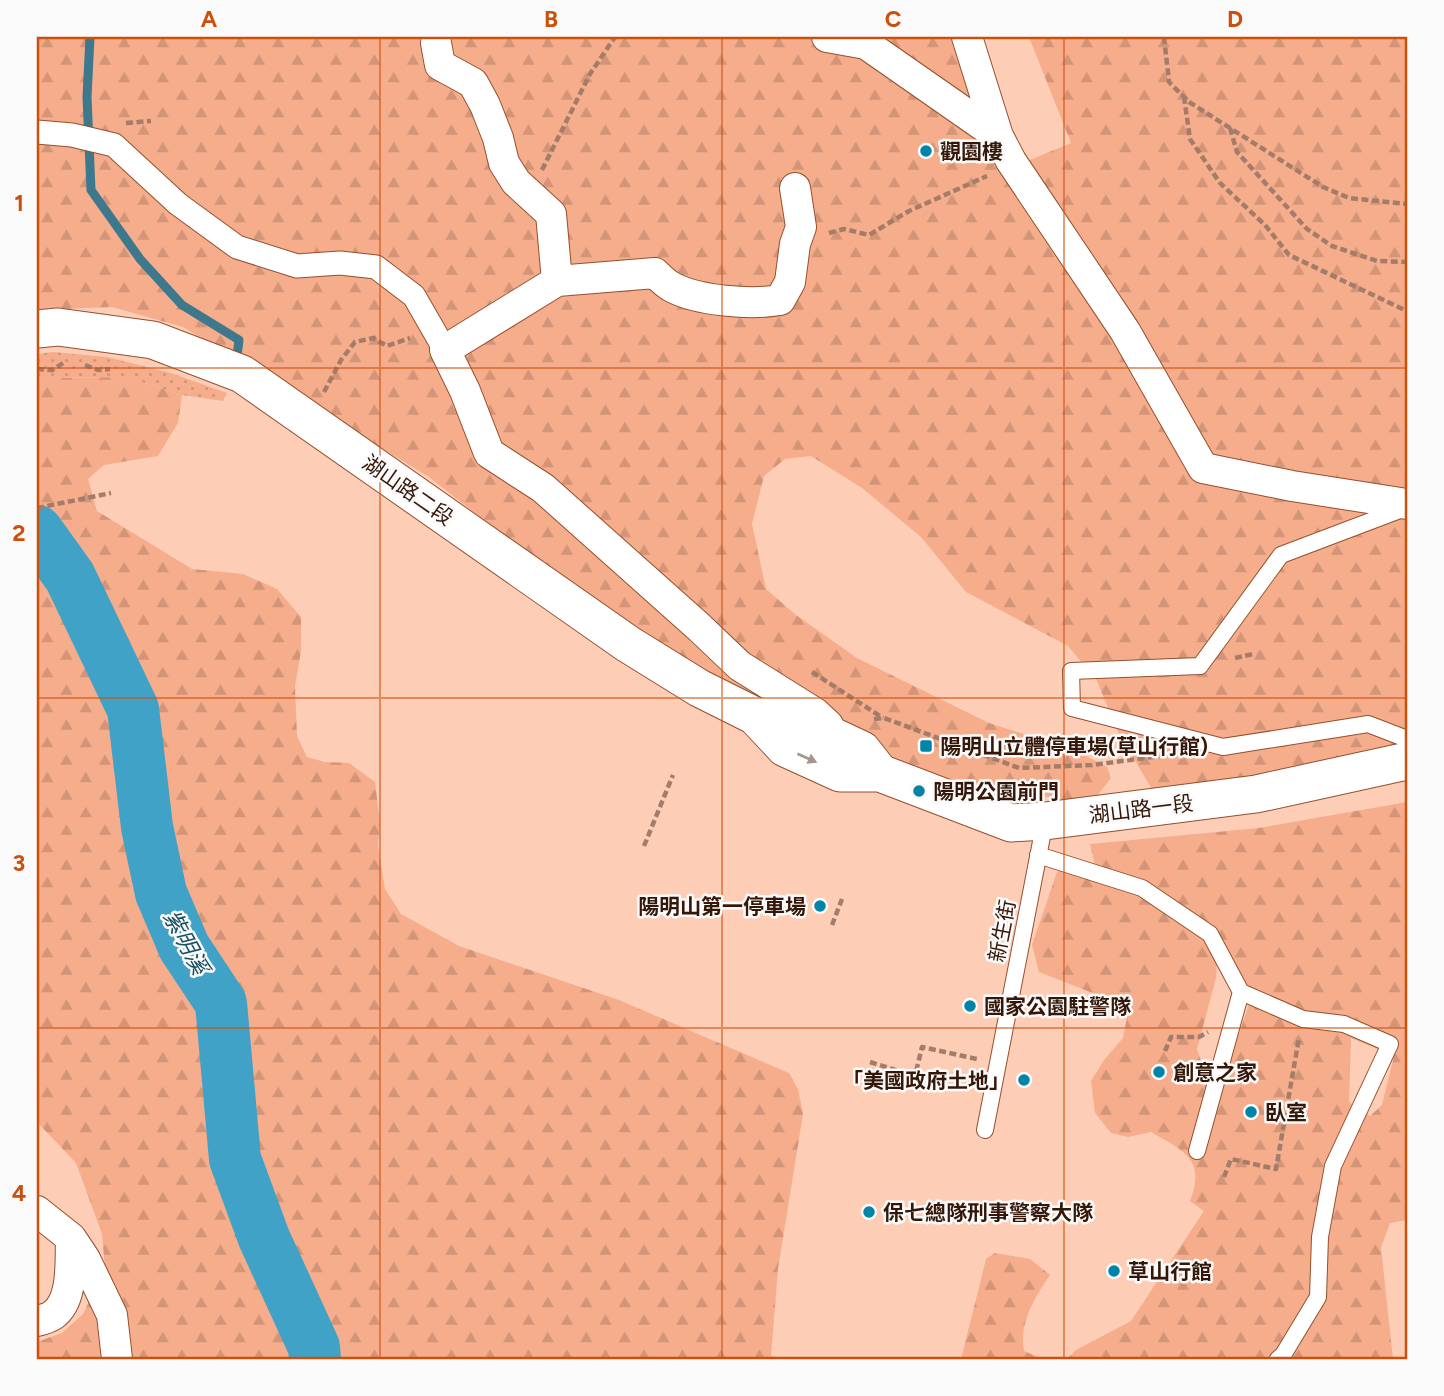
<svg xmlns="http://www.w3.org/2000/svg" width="1444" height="1396" font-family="Figtree,'Noto Sans TC',sans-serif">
  <defs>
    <pattern id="forest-firs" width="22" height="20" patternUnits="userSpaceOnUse" patternTransform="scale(1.75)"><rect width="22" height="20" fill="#f5ad8c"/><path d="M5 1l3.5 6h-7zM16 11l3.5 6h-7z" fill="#d39477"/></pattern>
    <pattern id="garden-dots" width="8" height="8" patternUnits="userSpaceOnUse" patternTransform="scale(1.75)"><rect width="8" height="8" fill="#f5ad8c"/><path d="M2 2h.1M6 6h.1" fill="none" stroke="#d39477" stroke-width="1.8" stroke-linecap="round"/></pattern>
  </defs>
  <rect width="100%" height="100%" fill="#fecdb6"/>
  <path fill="url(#forest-firs)" fill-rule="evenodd" d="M 37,37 L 976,37 L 1025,162 L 1071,143 L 1029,37 L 1407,37 L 1407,745 L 1262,779 L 1153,791 L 1118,732 L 1097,681 L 1068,646 L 966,592 L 921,537 L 862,488 L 811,456 L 785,459 L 764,476 L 752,524 L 766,589 L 796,615 L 857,658 L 989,723 L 1077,751 L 1107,767 L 1111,778 L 1097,796 L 1078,802 L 857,765 L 600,611 L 429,477 L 183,327 L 112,307 L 37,310 Z
    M 126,377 L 182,395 L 178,423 L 158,456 L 104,465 L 88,479 L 97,511 L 192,569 L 243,574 L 277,589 L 301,617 L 301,651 L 295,686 L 297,736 L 307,757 L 325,762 L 349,763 L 375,782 L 380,822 L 378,846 L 385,889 L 401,914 L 459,946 L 619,1000 L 789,1073 L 798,1089 L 803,1114 L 778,1269 L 771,1356 L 789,1359 L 37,1359 L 37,1342 L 62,1333 L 83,1314 L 105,1269 L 102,1234 L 76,1163 L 37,1122 L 37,378 Z
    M 1407,802 L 1407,1220 L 1390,1223 L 1381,1248 L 1393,1359 L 1067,1359 L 1076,1350 L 1131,1321 L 1204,1211 L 1190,1201 C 1206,1159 1184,1151 1151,1132 L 1128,1137 L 1111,1133 L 1095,1113 L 1091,1081 L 1104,1060 L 1123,1038 L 1127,1017 L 1118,1003 L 1039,972 L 1032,945 L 1057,872 L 1066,868 L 1135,891 L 1206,939 L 1217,958 L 1216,978 L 1197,1049 L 1201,1061 L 1210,1068 L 1228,1066 L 1249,1004 L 1246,988 L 1214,929 L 1095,865 L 1090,844 L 1259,828 ZM 1351,1038 L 1394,1056 L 1382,1105 L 1370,1116 L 1349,1102 Z
    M 995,1253 L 1030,1259 L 1050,1275 C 1035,1298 1019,1321 1024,1351 L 1043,1359 L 961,1359 L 986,1259 Z"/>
  <path fill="url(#garden-dots)" d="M 53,352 L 107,357 L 171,373 L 227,393 L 223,401 L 182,395 L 126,377 L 37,378 L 37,354 Z"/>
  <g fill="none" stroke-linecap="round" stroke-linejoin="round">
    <path stroke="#3d788d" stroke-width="9" d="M 90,37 L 87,97 L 91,190 L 140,259 L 182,305 L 239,340 L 237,356"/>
    <path stroke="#40a2c6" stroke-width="52" d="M 37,531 L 70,577 L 133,709 L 147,827 L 161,893 L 184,947 L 221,1003 L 235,1159 L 264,1238 L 314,1347 L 315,1359"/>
    <g stroke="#954f2c" stroke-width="18">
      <path id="service" d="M 1405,508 L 1281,555 L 1200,666 L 1071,671 L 1072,708 L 1223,747 L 1368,724 L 1407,739
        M 1038,855 L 1142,888 L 1210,934 L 1241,992 L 1303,1019 L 1344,1024 L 1390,1044 L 1333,1166 L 1320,1237 L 1318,1297 L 1283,1355 L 1278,1359
        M 985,1130 L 1045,821
        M 1197,1151 L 1241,992"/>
    </g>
    <g stroke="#954f2c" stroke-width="25">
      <path id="pedestrian" d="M 37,132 L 72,135 L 114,145 L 178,204 L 237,247 L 297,266 L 340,263 L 376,267 L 414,296 L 445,350"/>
    </g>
    <g stroke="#954f2c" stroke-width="32">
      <path id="minor" d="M 827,37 L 866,44 L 998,136
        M 967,37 L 998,136 L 1011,161 L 1125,331 L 1203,468 L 1292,486 L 1407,504
        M 436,43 L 440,65 L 473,83 L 485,105 L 498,138 L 504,163 L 516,182 L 551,214 L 557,281 L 445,350 L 465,391 L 489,453 L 543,488 L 700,628 L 740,666 L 815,713 L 828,725
        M 557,281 L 655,273 C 660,278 666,284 672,287 C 698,301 751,305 780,300 L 790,282 L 795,244 L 801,227 L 795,188
        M 37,1211 L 71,1238 L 85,1259 L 112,1315 L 117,1359
        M 37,1321 C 41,1320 49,1318 53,1315 C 74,1300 70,1261 71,1238"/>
    </g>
    <g stroke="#954f2c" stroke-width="39">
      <path id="tertiary" d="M 37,329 L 58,327 L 153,340 L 242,374 L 628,644 L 699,688 L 755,716 L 785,748 L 840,773 L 880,773 L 1011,823 L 1045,821 L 1256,794 L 1407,761
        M 755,716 L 798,720 L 862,750 L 880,773"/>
    </g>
    <path stroke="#a47c69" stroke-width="4.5" stroke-dasharray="7 3.5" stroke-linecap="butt" d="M 1164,37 L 1169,82 L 1189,102 L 1323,187 L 1349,198 L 1407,204
      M 1184,97 L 1190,139 L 1220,183 L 1265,225 L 1289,255 L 1407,311
      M 126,123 L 151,121
      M 1230,128 L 1237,152 L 1307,229 L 1332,246 L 1377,261 L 1407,262
      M 542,170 L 590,74 L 615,37
      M 829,233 L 844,229 L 869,235 L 909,211 L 987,176
      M 85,365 L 98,370 L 110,369
      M 37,369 L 52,370 L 65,362
      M 324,392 L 341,360 L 355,342 L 373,338 L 387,346 L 410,338
      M 37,508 L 111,493
      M 1235,658 L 1253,654
      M 812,672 L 883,718
      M 874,719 L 884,718 L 1019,768 L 1092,765 L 1160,756
      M 644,846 L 673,775
      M 832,925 L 842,899
      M 1165,1051 L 1171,1037 L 1199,1037 L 1208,1032
      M 870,1062 L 915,1076 L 922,1047 L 977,1059
      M 1224,1177 L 1231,1159 L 1276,1169 L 1299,1038"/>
    <use href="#service" stroke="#fff" stroke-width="16"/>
    <use href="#pedestrian" stroke="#fff" stroke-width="23"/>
    <use href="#minor" stroke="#fff" stroke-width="30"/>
    <use href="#tertiary" stroke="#fff" stroke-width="37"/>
  </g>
  <defs><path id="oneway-solid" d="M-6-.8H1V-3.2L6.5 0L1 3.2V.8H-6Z" transform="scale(1.75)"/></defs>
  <use fill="#a49790" href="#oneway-solid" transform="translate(807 758) rotate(24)"/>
  <path fill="none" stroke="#cd4f0c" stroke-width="2" stroke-opacity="0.55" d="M 380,37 L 380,1359M 722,37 L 722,1359M 1064,37 L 1064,1359M 37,368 L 1407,368M 37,698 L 1407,698M 37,1028 L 1407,1028"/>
  <g fill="#0284a7" stroke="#fafafa" stroke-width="2.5">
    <circle cx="926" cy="151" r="7"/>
    <rect x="919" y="739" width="14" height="14" rx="3.5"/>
    <circle cx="919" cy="791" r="7"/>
    <circle cx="820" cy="906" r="7"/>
    <circle cx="970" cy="1006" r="7"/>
    <circle cx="1159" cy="1072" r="7"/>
    <circle cx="1024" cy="1080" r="7"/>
    <circle cx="1251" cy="1112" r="7"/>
    <circle cx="869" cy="1212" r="7"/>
    <circle cx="1114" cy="1271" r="7"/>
  </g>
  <g text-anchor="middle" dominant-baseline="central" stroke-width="5" stroke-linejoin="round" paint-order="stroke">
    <g font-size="21" font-weight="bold" fill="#351709" stroke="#fafafa" text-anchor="start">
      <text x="940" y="151">觀園樓</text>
      <text x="940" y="746">陽明山立體停車場(草山行館)</text>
      <text x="933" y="791">陽明公園前門</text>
      <text x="806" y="906" text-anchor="end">陽明山第一停車場</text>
      <text x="984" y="1006">國家公園駐警隊</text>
      <text x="1173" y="1072">創意之家</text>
      <text x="1010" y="1080" text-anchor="end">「美國政府土地」</text>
      <text x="1265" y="1112">臥室</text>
      <text x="883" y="1212">保七總隊刑事警察大隊</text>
      <text x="1128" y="1271">草山行館</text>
    </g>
    <g font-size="21" fill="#351709" stroke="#fafafa">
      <text transform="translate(408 490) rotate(35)">湖山路二段</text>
      <text transform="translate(1141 809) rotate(-7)">湖山路一段</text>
      <text transform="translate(1002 931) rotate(-79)">新生街</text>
    </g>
    <g font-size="23" font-style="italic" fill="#194f62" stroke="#fafafa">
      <text transform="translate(186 942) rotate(62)">紫明溪</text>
    </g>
  </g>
  <rect width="1444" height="1396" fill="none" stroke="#fafafa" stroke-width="77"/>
  <rect x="38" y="38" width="1368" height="1320" fill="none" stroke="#cd4f0c" stroke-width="2.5"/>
  <g font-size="23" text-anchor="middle" font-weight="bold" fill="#cd4f0c">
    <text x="209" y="27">A</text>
    <text x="551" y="27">B</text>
    <text x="893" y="27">C</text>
    <text x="1235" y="27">D</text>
    <text x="19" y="211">1</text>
    <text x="19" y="541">2</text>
    <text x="19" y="871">3</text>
    <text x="19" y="1201">4</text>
  </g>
</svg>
